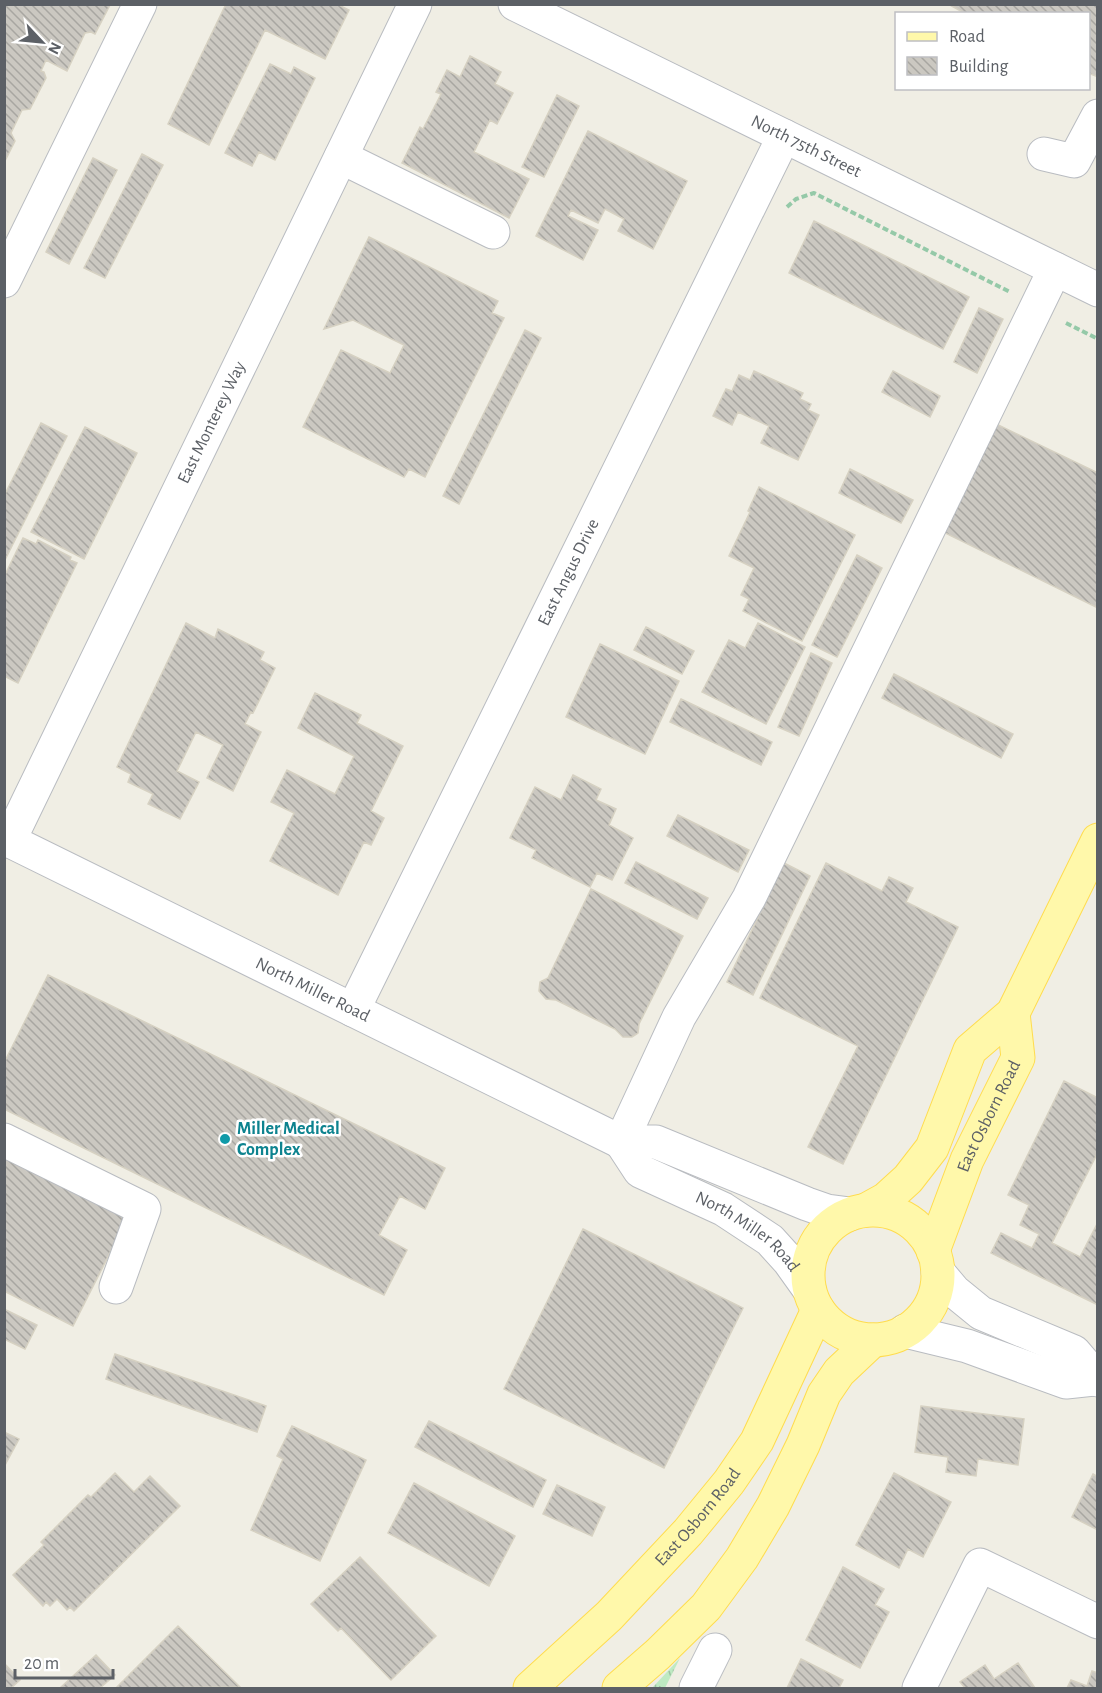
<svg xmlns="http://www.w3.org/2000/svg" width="1102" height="1693" font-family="'Alegreya Sans',sans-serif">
  <defs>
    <pattern id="park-tufts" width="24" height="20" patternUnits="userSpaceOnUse" patternTransform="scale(1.5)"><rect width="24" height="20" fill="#beeac2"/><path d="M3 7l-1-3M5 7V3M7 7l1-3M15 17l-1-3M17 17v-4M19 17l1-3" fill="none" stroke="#9ec1a1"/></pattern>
    <pattern id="building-back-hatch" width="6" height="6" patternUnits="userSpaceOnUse" patternTransform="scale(1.5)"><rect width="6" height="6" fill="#cbc8c1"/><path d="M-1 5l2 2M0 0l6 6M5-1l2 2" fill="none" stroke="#a8a6a1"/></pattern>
  </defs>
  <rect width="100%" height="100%" fill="#f0eee4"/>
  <path fill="url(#park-tufts)" d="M 680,1658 L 665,1688 L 652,1688 Z"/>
  <path fill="url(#building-back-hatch)" stroke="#d6d1c2" stroke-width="1.5" d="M 4,4 L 110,5 L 95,34 L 91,32 L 85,33 L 67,71 L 46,60 L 41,71 L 44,72 L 46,78 L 30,109 L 22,110 L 11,133 L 15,141 L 4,163 Z
    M 226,4 L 337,4 L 349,10 L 325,59 L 265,30 L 209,145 L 168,124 Z
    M 948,4 L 1098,4 L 1098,77 L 1088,73 L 1088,14 L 966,14 Z
    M 470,56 L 501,72 L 495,84 L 513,93 L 497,124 L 490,120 L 474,152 L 529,179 L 509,218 L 402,163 L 420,127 L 423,129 L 441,94 L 436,92 L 447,70 L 460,77 Z
    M 270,64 L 291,74 L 294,67 L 315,78 L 275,160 L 259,152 L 252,166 L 225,153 Z
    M 557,95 L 579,106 L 544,177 L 522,167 Z
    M 588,131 L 687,181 L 653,249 L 618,231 L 624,219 L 605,209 L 598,223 L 571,210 L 568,216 L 598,230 L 583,260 L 536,236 Z
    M 142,154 L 163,165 L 105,278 L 84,268 Z
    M 93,158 L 117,170 L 69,264 L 46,252 Z
    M 814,221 L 969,297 L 943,349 L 789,273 Z
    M 369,237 L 498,301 L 492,313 L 504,318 L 425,477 L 409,469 L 404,477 L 303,427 L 341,350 L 390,373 L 404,345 L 353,320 L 324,329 Z
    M 979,308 L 1003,319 L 977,373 L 954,362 Z
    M 525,330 L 541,338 L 459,504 L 443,496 Z
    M 754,371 L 803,393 L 800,399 L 811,404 L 808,410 L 819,415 L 798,460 L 761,443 L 769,426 L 738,412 L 732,425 L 713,416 L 726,389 L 732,391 L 739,375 L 750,380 Z
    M 893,371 L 940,396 L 930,417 L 882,392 Z
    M 990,421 L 1098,473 L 1098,608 L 937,529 Z
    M 41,423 L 67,436 L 4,562 L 4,496 Z
    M 85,427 L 137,453 L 84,559 L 31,532 Z
    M 850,469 L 913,500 L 901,523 L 839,493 Z
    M 759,487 L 855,535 L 802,641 L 743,611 L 749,599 L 741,595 L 754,568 L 729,556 L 750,512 L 748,511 Z
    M 23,538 L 36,544 L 38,540 L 71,557 L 70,560 L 77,563 L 18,683 L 4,676 L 4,577 Z
    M 857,555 L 882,568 L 837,657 L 812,645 Z
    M 186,623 L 215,638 L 218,629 L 264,652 L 260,660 L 275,668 L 253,713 L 251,712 L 245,724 L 261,732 L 233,791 L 207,778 L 223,745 L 196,732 L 177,771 L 199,782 L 180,819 L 148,804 L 153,794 L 128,782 L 131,774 L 117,767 Z
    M 758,623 L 805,647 L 766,724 L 702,692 L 729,640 L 745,648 Z
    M 646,627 L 694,651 L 682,674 L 634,650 Z
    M 600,644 L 679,681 L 645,754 L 566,717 Z
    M 811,653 L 832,663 L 799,736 L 778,727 Z
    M 894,674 L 1013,734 L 1001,758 L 882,698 Z
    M 315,693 L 361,715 L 357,723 L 403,746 L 371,811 L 384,818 L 371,845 L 364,842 L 338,895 L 270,861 L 294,813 L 271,802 L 287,770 L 335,794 L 354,756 L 298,728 Z
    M 681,699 L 772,742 L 761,765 L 670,722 Z
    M 573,775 L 601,789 L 596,800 L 616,809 L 609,825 L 633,838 L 612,880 L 597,873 L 590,887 L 532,858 L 536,850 L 510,838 L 535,787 L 561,800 Z
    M 678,815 L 749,850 L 738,872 L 667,836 Z
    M 636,862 L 708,898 L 697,919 L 625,883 Z
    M 784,863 L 810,876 L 753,995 L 727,982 Z
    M 826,863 L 882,891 L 889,877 L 913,888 L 906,902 L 958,927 L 843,1164 L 808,1147 L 858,1046 L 760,998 Z
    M 591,889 L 683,936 L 639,1024 L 638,1033 L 632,1037 L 623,1037 L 615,1029 L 556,1000 L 546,999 L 539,991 L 540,982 L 548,978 Z
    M 48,975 L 445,1168 L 425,1209 L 400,1196 L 379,1235 L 407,1250 L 384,1295 L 4,1109 L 4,1063 Z
    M 1064,1081 L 1098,1098 L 1098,1152 L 1052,1243 L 1080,1257 L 1098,1222 L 1098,1305 L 991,1253 L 1001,1233 L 1032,1248 L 1039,1234 L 1020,1225 L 1029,1205 L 1008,1195 Z
    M 4,1155 L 128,1217 L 73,1326 L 4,1291 Z
    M 583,1229 L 743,1308 L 664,1468 L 504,1389 Z
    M 4,1309 L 37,1325 L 25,1349 L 4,1339 Z
    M 115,1354 L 266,1406 L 257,1432 L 106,1379 Z
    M 921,1406 L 1024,1419 L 1018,1465 L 978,1459 L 976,1476 L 946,1472 L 948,1457 L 915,1452 Z
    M 429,1421 L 546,1480 L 533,1507 L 415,1447 Z
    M 292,1426 L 366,1460 L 320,1561 L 251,1530 L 283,1459 L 277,1456 Z
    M 4,1432 L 19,1439 L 4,1467 Z
    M 115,1473 L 134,1492 L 150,1476 L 180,1506 L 74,1611 L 70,1607 L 67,1610 L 57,1599 L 50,1606 L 46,1602 L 43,1606 L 13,1575 L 44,1545 L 41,1542 L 88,1495 L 91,1497 Z
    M 894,1473 L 951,1502 L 923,1557 L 908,1549 L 899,1568 L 856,1545 Z
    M 1093,1474 L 1098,1477 L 1098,1530 L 1072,1517 Z
    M 414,1483 L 515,1536 L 489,1586 L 388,1533 Z
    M 557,1485 L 605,1507 L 592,1536 L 543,1514 Z
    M 360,1557 L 436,1636 L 391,1680 L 341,1628 L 338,1631 L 311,1604 Z
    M 843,1567 L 884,1589 L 875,1605 L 889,1612 L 860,1668 L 806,1640 Z
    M 178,1626 L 240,1687 L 116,1688 Z
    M 96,1655 L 115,1675 L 100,1688 L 60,1688 Z
    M 801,1659 L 843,1680 L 839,1688 L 787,1688 Z
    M 4,1663 L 20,1680 L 11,1688 L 4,1688 Z
    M 1018,1663 L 1035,1688 L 965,1688 L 960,1682 L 985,1665 L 994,1679 Z
    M 1092,1671 L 1098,1673 L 1098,1688 L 1067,1688 L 1071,1680 L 1087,1686 Z"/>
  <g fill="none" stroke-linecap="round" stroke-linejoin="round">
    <g stroke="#b9bcc1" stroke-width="35">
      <g id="minor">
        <path id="s1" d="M 515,4 L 1098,290"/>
        <path d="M 1044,154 L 1074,161 L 1098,116"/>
        <path d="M 341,157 L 493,232"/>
        <path d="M 4,281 L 140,4"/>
        <path id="s2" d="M 4,838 L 621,1142 L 656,1142 L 807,1204 L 827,1211 L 850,1214"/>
        <path id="s3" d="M 9,841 L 415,4"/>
        <path id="s4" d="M 353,1010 L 784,136"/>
        <path d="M 4,1140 L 144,1209 L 116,1287"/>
        <path d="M 621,1142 L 679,1017 L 749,898 L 1055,269"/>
        <path id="s5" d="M 621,1142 L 640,1171 L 723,1209 L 770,1240 L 789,1261 L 809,1289"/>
        <path d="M 938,1272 L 954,1291 L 981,1313 L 1074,1352 L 1098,1380"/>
        <path d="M 905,1331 L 967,1346 L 1066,1382 L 1094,1379"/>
        <path d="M 696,1688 L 715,1650"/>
        <path d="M 919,1688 L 980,1565 L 1098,1622"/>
      </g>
    </g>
    <g stroke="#ffdc4e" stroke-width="35">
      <g id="major">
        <path d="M 866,1210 L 886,1199 L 908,1179 L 932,1148 L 970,1050 L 1013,1013 L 1098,840"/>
        <circle cx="873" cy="1275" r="65"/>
        <path id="s6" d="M 933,1251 L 967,1160 L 1018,1058 L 1013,1013"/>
        <path id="s7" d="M 530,1688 L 609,1616 L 688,1532 L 729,1482 L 757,1441 L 818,1310"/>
        <path d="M 619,1688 L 658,1654 L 706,1607 L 742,1558 L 773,1506 L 803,1445 L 824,1394 L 839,1372 L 873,1340"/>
      </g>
    </g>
    <path stroke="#95c9a8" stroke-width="4" stroke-dasharray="6 3" stroke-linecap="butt" d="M 787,207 L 796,199 L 814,193 L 1010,292
      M 1066,323 L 1098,339"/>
    <use href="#minor" stroke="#fff" stroke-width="33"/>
    <use href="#major" stroke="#fff8aa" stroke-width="33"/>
  </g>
  <circle fill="#0f9aa8" stroke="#fff" stroke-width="2" cx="225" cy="1139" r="6"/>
  <g text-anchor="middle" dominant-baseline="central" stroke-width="5" stroke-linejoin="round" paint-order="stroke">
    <g font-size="18" fill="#5c6066" stroke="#fff">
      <text stroke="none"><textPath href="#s1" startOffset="324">North 75th Street</textPath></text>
      <text stroke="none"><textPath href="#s3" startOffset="465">East Monterey Way</textPath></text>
      <text stroke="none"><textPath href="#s4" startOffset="488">East Angus Drive</textPath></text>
      <text stroke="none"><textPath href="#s2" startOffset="344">North Miller Road</textPath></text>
      <text stroke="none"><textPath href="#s6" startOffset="146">East Osborn Road</textPath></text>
      <text stroke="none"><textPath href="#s5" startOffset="159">North Miller Road</textPath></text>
      <text stroke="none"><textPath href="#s7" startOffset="240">East Osborn Road</textPath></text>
    </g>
    <g font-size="18" font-weight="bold" fill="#0d838f" stroke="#fff" text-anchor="start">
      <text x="237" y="1129">Miller Medical<tspan x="237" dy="21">Complex</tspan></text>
    </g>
  </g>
  <rect width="1102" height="1693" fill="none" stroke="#5c6066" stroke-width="12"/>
  <rect x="895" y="12" width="195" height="78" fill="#ffffff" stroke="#bebfc2" stroke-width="1.5"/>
  <rect x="907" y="32" width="30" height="9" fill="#fff8aa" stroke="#bebfc2" stroke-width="1.5"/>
  <text x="949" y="42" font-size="18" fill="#5c6066">Road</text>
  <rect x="907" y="57" width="30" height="18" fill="url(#building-back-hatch)" stroke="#bebfc2" stroke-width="1.5"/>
  <text x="949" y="72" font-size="18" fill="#5c6066">Building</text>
  <g transform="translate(42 42) rotate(116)" stroke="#ffffff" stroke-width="4.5" paint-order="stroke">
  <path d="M0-4.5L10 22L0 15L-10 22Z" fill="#5c6066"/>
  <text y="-9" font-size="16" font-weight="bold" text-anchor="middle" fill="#5c6066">N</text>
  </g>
  <path d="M15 1669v9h98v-9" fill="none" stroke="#5c6066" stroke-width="3"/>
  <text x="24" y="1669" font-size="18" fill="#5c6066" stroke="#ffffff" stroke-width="4.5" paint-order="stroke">20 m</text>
</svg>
